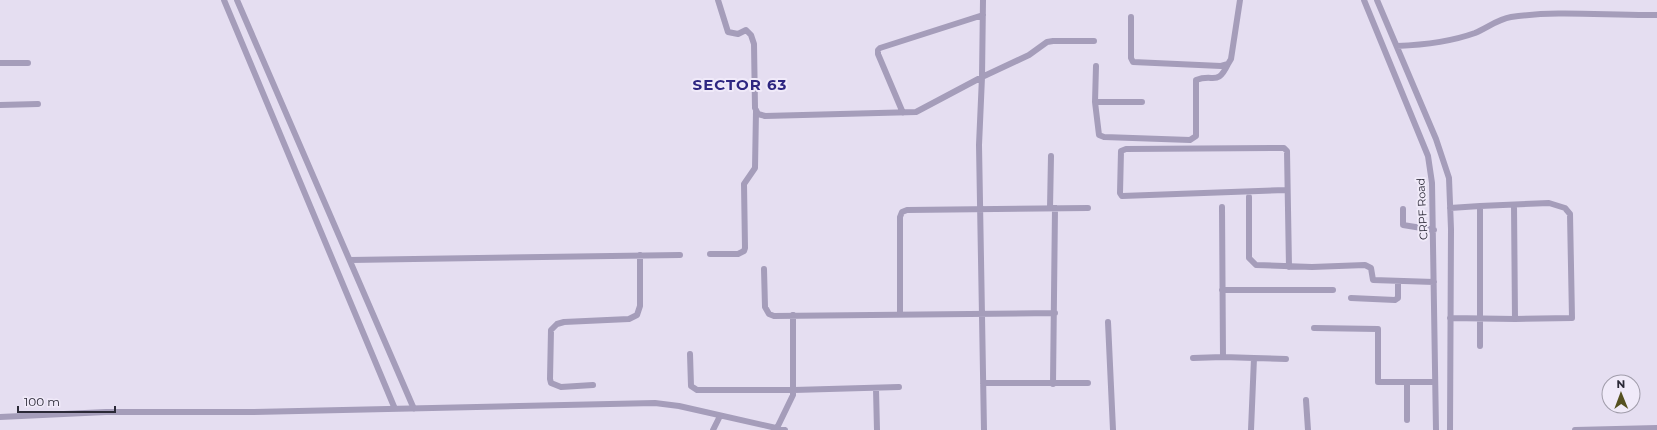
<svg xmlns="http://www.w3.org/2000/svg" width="1657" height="430" font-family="Montserrat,sans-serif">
  <rect width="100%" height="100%" fill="#e5def1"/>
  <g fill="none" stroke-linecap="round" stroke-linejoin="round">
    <path stroke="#a59dba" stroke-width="6" d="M 224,0 L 395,409
      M 237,0 L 414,409
      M 718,0 L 728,32 L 738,34 L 746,30 L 751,35 L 754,44 L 755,108 L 758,114 L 765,116 L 916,112 L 982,77 L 1029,55 L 1047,42 L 1053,41 L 1094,41
      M 983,0 L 982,77 L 979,145 L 984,430
      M 1364,0 L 1428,156 L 1432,183 L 1436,430
      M 1377,0 L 1436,139 L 1449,178 L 1451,229 L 1450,430
      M 1131,17 L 1131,58 L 1133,62 L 1221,66 L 1228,64 L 1231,59 L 1240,0
      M 1397,46 C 1423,45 1450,42 1475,33 C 1487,28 1498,19 1511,17 C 1559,10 1609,16 1657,15
      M 0,63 L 28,63
      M 1096,66 L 1095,102 L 1099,135 L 1104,137 L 1190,140 L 1196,136 L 1196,80 C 1214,73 1217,87 1228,64
      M 1095,102 L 1142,102
      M 0,105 L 38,104
      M 903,113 L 878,54 L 878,50 L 880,48 L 983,15
      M 1286,190 L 1122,196 L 1120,193 L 1121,151 L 1126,149 L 1284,148 L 1287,151 L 1289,267
      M 1249,197 L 1249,258 L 1256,265 L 1312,267 L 1365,265 L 1371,268 L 1373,280 L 1434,282
      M 1480,206 L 1549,203 L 1565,208 L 1570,214 L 1572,318 L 1515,319
      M 1222,207 L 1223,357 L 1254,358 L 1251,430
      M 1050,208 L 1051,156
      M 1450,208 L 1480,206 L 1480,346
      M 1403,209 L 1403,225 L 1434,230
      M 710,254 L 738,254 L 744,251 L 745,248 L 744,184 L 755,168 L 756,111
      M 350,260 L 680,255
      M 764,269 L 765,307 L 769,314 L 774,316 L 1055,313
      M 1222,290 L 1333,290
      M 1351,298 L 1395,300 L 1398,298 L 1398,282
      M 900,313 L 900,217 L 902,212 L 907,210 L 1088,208
      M 1450,318 L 1515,319 L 1514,205
      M 1108,322 L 1113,430
      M 1314,328 L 1378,329 L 1378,382 L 1435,382
      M 690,354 L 691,386 L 697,390 L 794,390 L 899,387
      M 1193,358 L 1223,357
      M 1254,358 L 1286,359
      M 983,383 L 1088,383
      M 1407,383 L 1407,420
      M 1053,384 L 1055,208
      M 593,385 L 561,387 L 551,383 L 550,379 L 551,330 L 557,324 L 564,322 L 629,319 L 637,315 L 640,306 L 640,255
      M 876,389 L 877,430
      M 1306,400 L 1308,430
      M 0,417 L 106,412 L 253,412 L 655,403 L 679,406 L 785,430
      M 713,430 L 720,416
      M 776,430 L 793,395 L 793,315
      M 1575,430 L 1657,428"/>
  </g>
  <g text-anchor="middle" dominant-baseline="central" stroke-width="4" stroke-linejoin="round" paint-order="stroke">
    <g font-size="11" fill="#2b2937" stroke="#f0eaf9">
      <text transform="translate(1422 209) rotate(-93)">CRPF Road</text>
    </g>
    <g font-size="15" font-weight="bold" letter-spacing="1" fill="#2e2681" stroke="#f0eaf9">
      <text x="740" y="84">SECTOR 63</text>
    </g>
  </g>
  <g transform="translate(1621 394) rotate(359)"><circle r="19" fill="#f0eaf9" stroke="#a19dab"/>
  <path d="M0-3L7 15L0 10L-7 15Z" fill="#565121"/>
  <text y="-6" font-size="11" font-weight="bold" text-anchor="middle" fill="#2b2937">N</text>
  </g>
  <path d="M18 406v6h97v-6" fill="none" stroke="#2b2937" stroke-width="2"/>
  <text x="24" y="406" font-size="12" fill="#2b2937" stroke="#f0eaf9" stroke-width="3" paint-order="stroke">100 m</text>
</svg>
